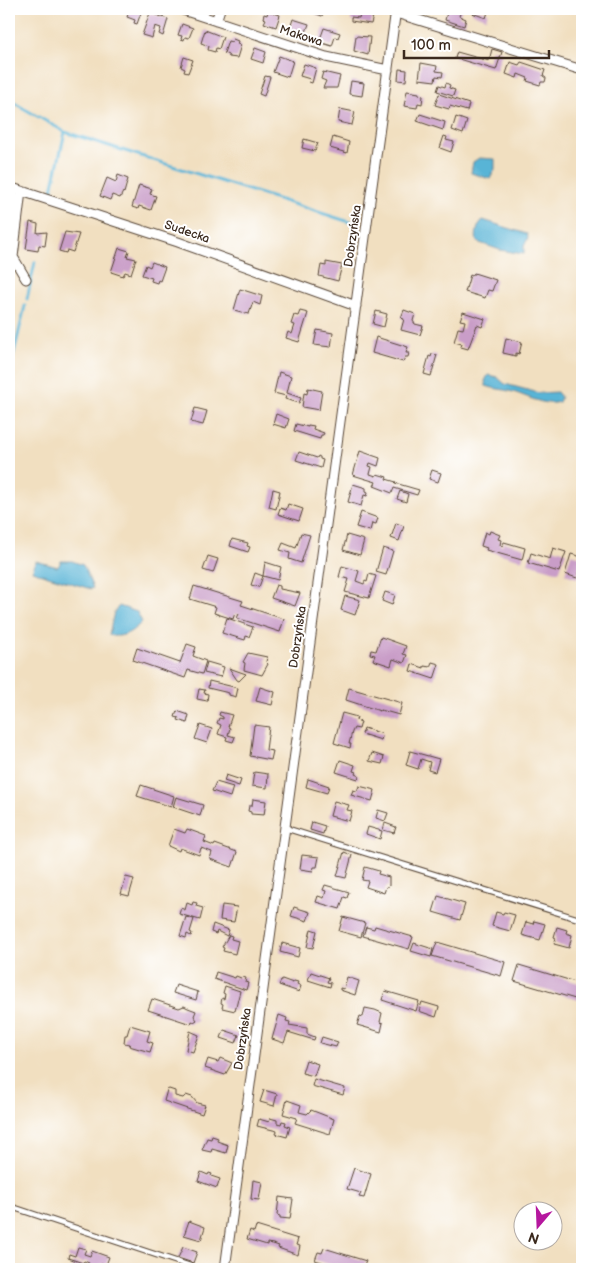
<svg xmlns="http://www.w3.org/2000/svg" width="591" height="1278" font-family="'Balsamiq Sans',sans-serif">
  <rect width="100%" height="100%" fill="#fff"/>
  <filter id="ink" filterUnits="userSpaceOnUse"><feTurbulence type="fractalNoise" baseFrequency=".02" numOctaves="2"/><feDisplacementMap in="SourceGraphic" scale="10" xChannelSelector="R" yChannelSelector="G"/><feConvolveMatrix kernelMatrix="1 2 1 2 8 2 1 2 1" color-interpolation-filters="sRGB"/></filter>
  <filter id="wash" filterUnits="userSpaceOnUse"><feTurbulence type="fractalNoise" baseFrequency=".0096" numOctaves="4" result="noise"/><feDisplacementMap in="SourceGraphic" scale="20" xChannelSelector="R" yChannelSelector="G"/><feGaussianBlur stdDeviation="1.12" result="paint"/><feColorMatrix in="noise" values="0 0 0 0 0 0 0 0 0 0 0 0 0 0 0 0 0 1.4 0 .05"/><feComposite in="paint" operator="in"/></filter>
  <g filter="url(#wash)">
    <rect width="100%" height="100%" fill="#f1dfc0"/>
    <path fill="#58b4d6" stroke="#4a6f7a" d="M 479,158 L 495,159 L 495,169 L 490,179 L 471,173 L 473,162 Z
      M 483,220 L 527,234 L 528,238 L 524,246 L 524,254 L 500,250 L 477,242 C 475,236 477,224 483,220 Z
      M 488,375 L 497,377 L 505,384 L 539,393 L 557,392 L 561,397 L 559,402 C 543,407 524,394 509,391 C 501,389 494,389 486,386 L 485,381 Z
      M 36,561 L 58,567 L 61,561 L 72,561 L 83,565 L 93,588 L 91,589 L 32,571 Z
      M 119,606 L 137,612 L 142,622 C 133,631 123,639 109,635 L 114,612 Z"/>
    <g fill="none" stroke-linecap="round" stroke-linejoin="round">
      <path stroke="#58b4d6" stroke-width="3" d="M 9,100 L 65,132 L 52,190
        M 65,132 L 356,224
        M 27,299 L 35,262
        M 9,374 L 25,306"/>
    </g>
    <g id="blocks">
      <path fill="#c99dc8" d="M 130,9 L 142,10 L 137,24 L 134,23 L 135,20 L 127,17 Z
        M 312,9 L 325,9 L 322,16 L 311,12 Z
        M 361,9 L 374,12 L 371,24 L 351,21 L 351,17 L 359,18 Z
        M 448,9 L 462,9 L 459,16 L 466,19 L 464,26 L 445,20 Z
        M 473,9 L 488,12 L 486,18 L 472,13 Z
        M 268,11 L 280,15 L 276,27 L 264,23 L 266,19 L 263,18 L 264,14 L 267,15 Z
        M 150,13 L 168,19 L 163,36 L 159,34 L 161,28 L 155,26 L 152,38 L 142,35 Z
        M 293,19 L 309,24 L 306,32 L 303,31 L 301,35 L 289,31 Z
        M 182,24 L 193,28 L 189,38 L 185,37 L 184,40 L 181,39 L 182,36 L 178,35 Z
        M 324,28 L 340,33 L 338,38 L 335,37 L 332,46 L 319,42 Z
        M 205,30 L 223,37 L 219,49 L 216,48 L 215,52 L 208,50 L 209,46 L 201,43 Z
        M 356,36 L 370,37 L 368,55 L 354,51 Z
        M 233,39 L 238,41 L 237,44 L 241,45 L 237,58 L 229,57 L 228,55 L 224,53 L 228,41 L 232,42 Z
        M 255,48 L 266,52 L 263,63 L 251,59 Z
        M 492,49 L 502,52 L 496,70 L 455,58 L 457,52 L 489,61 Z
        M 279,56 L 293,61 L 288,77 L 273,72 Z
        M 184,57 L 193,60 L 188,73 L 184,72 L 185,69 L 181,67 Z
        M 510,62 L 519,65 L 521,62 L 545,70 L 543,76 L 546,78 L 545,82 L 541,82 L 540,85 L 527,81 L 528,78 L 518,74 L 517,78 L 506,74 Z
        M 421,63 L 437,66 L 436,71 L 443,72 L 442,77 L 436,76 L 435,81 L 419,79 Z
        M 304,64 L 316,68 L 312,83 L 309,82 L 310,79 L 300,76 Z
        M 399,69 L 407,70 L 406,81 L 398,80 Z
        M 323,72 L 340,76 L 337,88 L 323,88 L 326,81 L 321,79 Z
        M 265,76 L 270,77 L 264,96 L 259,94 Z
        M 351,81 L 364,83 L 362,96 L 349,94 Z
        M 446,83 L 450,85 L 449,88 L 455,90 L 453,96 L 437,91 L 439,85 L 445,87 Z
        M 407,91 L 419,93 L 419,95 L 423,96 L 422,104 L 418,103 L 417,108 L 404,106 Z
        M 439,94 L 469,104 L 467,111 L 450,106 L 449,109 L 435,105 Z
        M 340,109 L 355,112 L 352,125 L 338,122 Z
        M 420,114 L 445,122 L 443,130 L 417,121 Z
        M 456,117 L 467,121 L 463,134 L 452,130 Z
        M 444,136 L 447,137 L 446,140 L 454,142 L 451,152 L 440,148 Z
        M 333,137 L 349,142 L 347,153 L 330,148 Z
        M 304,139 L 318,143 L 315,151 L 302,148 Z
        M 118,175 L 128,179 L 124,193 L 123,192 L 120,198 L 112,195 L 110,200 L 100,196 L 107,178 L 116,182 Z
        M 139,185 L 152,189 L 150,194 L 156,196 L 151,210 L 139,206 L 138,209 L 132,207 Z
        M 30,222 L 38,224 L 37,233 L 47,232 L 45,246 L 39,245 L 38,251 L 26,249 Z
        M 65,232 L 79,234 L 73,252 L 67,250 L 66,253 L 59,251 Z
        M 119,248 L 129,251 L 127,257 L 136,259 L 131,274 L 125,272 L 123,276 L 111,272 Z
        M 152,262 L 165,267 L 160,281 L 158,280 L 157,283 L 151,281 L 152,278 L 142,275 L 146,265 L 150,267 Z
        M 326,262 L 342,265 L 338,281 L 319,276 L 321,265 L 326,266 Z
        M 474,273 L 496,280 L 492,291 L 488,290 L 485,298 L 465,292 L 470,275 L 472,276 Z
        M 240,289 L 262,296 L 260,305 L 253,302 L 249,314 L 234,310 Z
        M 404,310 L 415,314 L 413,321 L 415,324 L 423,326 L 420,335 L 401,330 L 404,319 L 401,318 Z
        M 300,311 L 308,313 L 299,342 L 286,338 L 288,332 L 292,334 L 295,325 L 291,324 L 294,315 L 298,316 Z
        M 376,311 L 387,314 L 384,327 L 373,324 Z
        M 463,312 L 485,319 L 482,327 L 477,325 L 468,349 L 461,347 L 462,344 L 454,342 L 458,328 L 463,329 L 465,321 L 460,320 Z
        M 317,330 L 333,333 L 331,347 L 314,345 Z
        M 376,337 L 408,347 L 406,353 L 409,353 L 408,357 L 405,357 L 403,362 L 372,353 Z
        M 506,338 L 522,342 L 519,354 L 516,353 L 516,356 L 503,353 Z
        M 432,354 L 437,355 L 431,376 L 424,374 L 429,356 L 431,357 Z
        M 279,372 L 291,376 L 287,393 L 301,398 L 299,403 L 285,399 L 286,396 L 274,393 Z
        M 308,388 L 322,391 L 319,410 L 302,407 L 304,393 L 307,394 Z
        M 195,408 L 207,411 L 203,425 L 191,422 Z
        M 276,414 L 289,419 L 286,428 L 273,424 Z
        M 296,424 L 308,427 L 308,425 L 314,426 L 313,429 L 324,433 L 323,435 L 321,435 L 320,439 L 294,431 Z
        M 360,451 L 380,458 L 378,466 L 370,463 L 369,466 L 372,467 L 370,474 L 376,476 L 377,474 L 387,477 L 386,479 L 396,482 L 395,483 L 419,490 L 417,495 L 394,488 L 392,493 L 374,486 L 376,482 L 353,475 Z
        M 299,452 L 317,458 L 318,456 L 320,457 L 320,459 L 323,460 L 321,468 L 296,460 Z
        M 432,470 L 441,473 L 438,482 L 429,479 Z
        M 353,484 L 366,488 L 366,491 L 368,492 L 367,496 L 364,495 L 361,506 L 348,502 Z
        M 273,489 L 280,491 L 276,509 L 269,507 Z
        M 400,491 L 408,494 L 406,502 L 397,499 Z
        M 288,504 L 303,509 L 299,521 L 278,514 L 280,508 L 286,510 Z
        M 361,512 L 378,518 L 376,524 L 372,523 L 370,531 L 356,527 Z
        M 396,523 L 404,526 L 399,541 L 391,538 Z
        M 490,531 L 500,535 L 498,539 L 501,540 L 500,545 L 502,546 L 504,542 L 525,548 L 522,560 L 486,550 L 487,548 L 481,546 L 485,532 L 489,534 Z
        M 301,533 L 310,535 L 301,563 L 289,559 L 290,553 L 280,550 L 283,543 L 296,548 Z
        M 347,535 L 364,540 L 360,555 L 343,550 Z
        M 232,539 L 248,543 L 247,546 L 250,547 L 248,552 L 230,546 Z
        M 383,548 L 393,551 L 386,575 L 376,572 Z
        M 553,548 L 566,552 L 559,572 L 528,563 L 531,553 L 550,559 Z
        M 571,554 L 582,557 L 577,578 L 565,574 Z
        M 208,556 L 218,559 L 213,573 L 203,570 Z
        M 265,562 L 281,567 L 278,580 L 263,576 Z
        M 342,566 L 359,571 L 356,581 L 364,584 L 365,581 L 367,582 L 369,574 L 376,576 L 369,598 L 345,592 L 349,579 L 339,577 Z
        M 255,573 L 263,576 L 259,587 L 251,585 Z
        M 276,585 L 280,586 L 280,589 L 300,593 L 295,606 L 271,598 Z
        M 194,586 L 243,601 L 241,605 L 284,619 L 280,632 L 237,618 L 239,614 L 235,613 L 233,619 L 214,613 L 216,607 L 190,599 Z
        M 385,592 L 395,595 L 392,605 L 382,601 Z
        M 345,596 L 360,600 L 355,615 L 341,610 Z
        M 227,618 L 253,627 L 249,637 L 246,636 L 245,640 L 222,633 Z
        M 381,637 L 406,646 L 403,654 L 407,655 L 404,663 L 393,659 L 391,666 L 373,660 L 375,655 L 370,654 L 371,650 L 376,651 Z
        M 187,644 L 196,647 L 193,656 L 206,661 L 202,674 L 188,670 L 185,678 L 133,660 L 137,648 L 180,663 Z
        M 248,653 L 267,657 L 266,662 L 268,664 L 262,675 L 244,670 L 245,663 L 243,662 Z
        M 207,662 L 224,667 L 221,677 L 204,673 Z
        M 432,662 L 439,664 L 434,679 L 410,671 L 412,664 L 424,668 L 424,666 L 430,667 Z
        M 229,668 L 246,674 L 239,681 L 237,680 Z
        M 209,681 L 238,688 L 236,697 L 229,695 L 229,693 L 208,688 Z
        M 260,687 L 275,692 L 272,705 L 256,701 Z
        M 349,688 L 402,703 L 399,715 L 381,710 L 380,711 L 346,700 Z
        M 199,689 L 205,690 L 204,693 L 208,694 L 207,701 L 197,699 Z
        M 177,711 L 189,715 L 187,723 L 178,720 L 179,718 L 175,717 Z
        M 220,712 L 232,715 L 228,727 L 230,728 L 228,735 L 235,737 L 233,742 L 226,740 L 227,737 L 218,734 L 221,725 L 217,723 L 219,718 L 223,719 L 223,717 L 219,715 Z
        M 342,713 L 357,717 L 356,720 L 361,722 L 359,729 L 354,728 L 352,732 L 349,744 L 351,744 L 350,748 L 334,743 Z
        M 200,725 L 212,729 L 207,743 L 195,739 Z
        M 254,725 L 269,727 L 266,750 L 273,751 L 271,760 L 250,756 Z
        M 364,728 L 383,734 L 381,740 L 362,734 Z
        M 410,751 L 439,759 L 435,772 L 428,770 L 430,762 L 421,759 L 418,769 L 406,765 Z
        M 372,753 L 384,757 L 382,764 L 369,761 Z
        M 340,760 L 355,765 L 353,771 L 356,772 L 355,774 L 359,776 L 358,779 L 336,772 Z
        M 254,772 L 268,774 L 267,788 L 252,786 Z
        M 226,775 L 241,780 L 239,786 L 224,781 Z
        M 308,779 L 329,786 L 327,793 L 306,787 Z
        M 216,782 L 233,787 L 230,797 L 212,791 Z
        M 141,785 L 174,796 L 171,807 L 137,796 Z
        M 359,786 L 375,790 L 372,801 L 351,795 L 353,790 L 357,791 Z
        M 176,797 L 203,805 L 200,816 L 173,807 Z
        M 253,799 L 266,801 L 264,815 L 251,814 L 251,812 L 248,811 L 249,806 L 252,806 Z
        M 334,801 L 349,805 L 347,810 L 352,811 L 349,821 L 330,816 Z
        M 378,810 L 388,813 L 385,821 L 376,818 Z
        M 312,822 L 325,826 L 323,834 L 310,830 Z
        M 385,823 L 396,827 L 394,833 L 383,830 Z
        M 368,827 L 382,831 L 380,839 L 366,834 Z
        M 174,829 L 185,833 L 187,829 L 206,836 L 204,842 L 214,846 L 215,844 L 237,852 L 232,867 L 210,859 L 212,852 L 201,848 L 199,855 L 180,848 L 179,851 L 168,846 Z
        M 344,852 L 352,855 L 346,878 L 337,876 Z
        M 302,855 L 319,857 L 317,867 L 314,867 L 313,871 L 300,869 Z
        M 365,867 L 379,871 L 378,874 L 389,877 L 389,886 L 386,887 L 384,893 L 366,887 L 368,881 L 362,880 Z
        M 126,877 L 134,879 L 129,896 L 121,894 Z
        M 325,885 L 349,892 L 347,898 L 344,897 L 340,909 L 316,902 L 318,896 L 324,898 L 326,891 L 323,890 Z
        M 438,896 L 465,904 L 460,920 L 433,912 Z
        M 193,902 L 197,903 L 196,906 L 203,908 L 200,920 L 179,914 L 181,908 L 185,910 L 187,903 L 192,905 Z
        M 222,905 L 237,907 L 234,922 L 220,920 Z
        M 294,907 L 310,912 L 307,921 L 291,916 Z
        M 496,912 L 503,914 L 504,912 L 515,915 L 510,931 L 492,926 Z
        M 186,917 L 194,919 L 190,932 L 192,933 L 191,936 L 187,934 L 186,938 L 180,936 Z
        M 343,917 L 365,923 L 361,937 L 339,931 Z
        M 534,921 L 545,924 L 540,940 L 522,935 L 526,922 L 533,924 Z
        M 213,924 L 229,930 L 227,936 L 217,931 L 216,934 L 211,932 Z
        M 375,926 L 413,937 L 409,949 L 363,936 L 366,927 L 374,929 Z
        M 557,927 L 567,930 L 566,933 L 572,935 L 569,948 L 554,944 L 556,938 L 554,937 Z
        M 311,929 L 317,931 L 313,948 L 307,947 Z
        M 229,935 L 232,936 L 231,939 L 238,941 L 235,954 L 223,951 L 224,948 L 222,947 Z
        M 437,942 L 505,962 L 501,976 L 432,956 Z
        M 282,943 L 300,948 L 298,957 L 280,952 Z
        M 414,943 L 433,949 L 431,957 L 411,951 Z
        M 519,965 L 582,984 L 582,1001 L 514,981 Z
        M 216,972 L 235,978 L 236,976 L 241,978 L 242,977 L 246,978 L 245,982 L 248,983 L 246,990 L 214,979 Z
        M 311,972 L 329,978 L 327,982 L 331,983 L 330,987 L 308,980 Z
        M 347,977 L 359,981 L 355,995 L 340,990 L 340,988 L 344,989 Z
        M 282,979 L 293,983 L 294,981 L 298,982 L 297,984 L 301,986 L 299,992 L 279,985 Z
        M 176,985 L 198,992 L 196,1000 L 173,993 Z
        M 225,986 L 240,991 L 235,1011 L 222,1008 L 223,1004 L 221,1003 L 222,998 L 224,999 L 225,994 L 223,993 Z
        M 385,991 L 419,1001 L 416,1011 L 382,1000 Z
        M 152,999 L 179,1008 L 184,1006 L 188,1008 L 196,1011 L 194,1016 L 197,1020 L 194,1022 L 192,1021 L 191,1024 L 148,1010 Z
        M 422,1002 L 439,1007 L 436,1017 L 419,1011 Z
        M 365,1008 L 375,1010 L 382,1013 L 380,1022 L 383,1023 L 381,1032 L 357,1025 L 360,1016 L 363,1017 Z
        M 279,1015 L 287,1018 L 286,1021 L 290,1022 L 289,1025 L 307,1028 L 307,1034 L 315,1037 L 314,1040 L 288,1032 L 284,1043 L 272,1039 Z
        M 130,1025 L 150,1031 L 147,1041 L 153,1043 L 150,1052 L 129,1046 L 130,1044 L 124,1043 L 125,1035 L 127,1035 Z
        M 224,1030 L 239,1035 L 236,1043 L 221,1038 Z
        M 190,1031 L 199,1035 L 193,1052 L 186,1050 Z
        M 322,1037 L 338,1042 L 336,1047 L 320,1043 Z
        M 220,1058 L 232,1063 L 225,1075 L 205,1068 L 208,1059 L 218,1062 Z
        M 306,1060 L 318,1064 L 314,1076 L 302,1073 Z
        M 314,1079 L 345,1088 L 343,1095 L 312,1086 Z
        M 169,1089 L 175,1091 L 175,1096 L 183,1098 L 186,1095 L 192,1097 L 197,1103 L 205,1105 L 202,1114 L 164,1101 L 167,1090 Z
        M 264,1090 L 277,1094 L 274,1106 L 260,1102 Z
        M 287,1100 L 301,1105 L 299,1112 L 307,1114 L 311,1110 L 334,1119 L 330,1134 L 295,1123 L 297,1118 L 283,1114 Z
        M 270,1118 L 277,1120 L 277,1123 L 281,1124 L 282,1121 L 286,1122 L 285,1125 L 290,1127 L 287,1137 L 276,1134 L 277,1131 L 257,1126 L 259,1119 L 269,1122 Z
        M 212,1136 L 218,1138 L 217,1141 L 228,1145 L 226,1153 L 212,1149 L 211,1152 L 202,1150 L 207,1138 L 211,1139 Z
        M 354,1168 L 371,1174 L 364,1198 L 359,1197 L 361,1193 L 347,1189 Z
        M 201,1172 L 208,1175 L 209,1173 L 212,1174 L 211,1176 L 220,1179 L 217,1188 L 198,1181 Z
        M 253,1180 L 262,1182 L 259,1200 L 251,1199 Z
        M 279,1197 L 293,1199 L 290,1219 L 280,1218 L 280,1216 L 277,1215 Z
        M 189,1221 L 205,1227 L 201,1240 L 184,1235 Z
        M 256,1226 L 298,1239 L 296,1245 L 300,1246 L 298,1255 L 278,1248 L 279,1246 L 273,1244 L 267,1243 L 267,1245 L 247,1239 L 250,1230 L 254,1232 Z
        M 78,1247 L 86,1249 L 84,1254 L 90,1256 L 92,1251 L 109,1257 L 106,1265 L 101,1264 L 100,1269 L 74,1269 L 71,1267 L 73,1262 L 88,1267 L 89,1263 L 84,1261 L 83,1263 L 68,1258 L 69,1254 L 75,1256 Z
        M 183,1247 L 197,1252 L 193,1263 L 178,1258 Z
        M 324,1248 L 366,1261 L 364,1266 L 368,1268 L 368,1269 L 346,1269 L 347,1268 L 336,1264 L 335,1266 L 315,1260 L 318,1252 L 322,1253 Z"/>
    </g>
  </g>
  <g filter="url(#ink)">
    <use href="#blocks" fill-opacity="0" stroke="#564536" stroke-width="1"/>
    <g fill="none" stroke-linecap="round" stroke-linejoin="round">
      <g stroke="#564536" stroke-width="7">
        <path id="service" d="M 285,828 L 582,920
          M 9,1206 L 199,1269"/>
      </g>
      <g stroke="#564536" stroke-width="11">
        <path id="minor" d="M 180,9 L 326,57 L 388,70
          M 396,13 L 582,70
          M 216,21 L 220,9
          M 9,187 L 178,242 L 356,306
          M 21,191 L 13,257 L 26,279
          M 225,1269 L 396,9"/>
      </g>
      <use href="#service" stroke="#fff" stroke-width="4.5"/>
      <use href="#minor" stroke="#fff" stroke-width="9"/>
    </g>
  </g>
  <g text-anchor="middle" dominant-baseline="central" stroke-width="4" stroke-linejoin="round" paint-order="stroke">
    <g font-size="12" fill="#3b2a1e" stroke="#fff">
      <text transform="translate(301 36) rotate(18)">Makowa</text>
      <text transform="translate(187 232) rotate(19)">Sudecka</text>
      <text transform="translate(353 236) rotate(-82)">Dobrzyńska</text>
      <text transform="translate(298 637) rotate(-82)">Dobrzyńska</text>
      <text transform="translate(243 1039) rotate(-82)">Dobrzyńska</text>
    </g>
  </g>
  <rect width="591" height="1278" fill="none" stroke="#fff" stroke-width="30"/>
  <g transform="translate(538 1226) rotate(199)"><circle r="24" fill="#ffffff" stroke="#b1aaa5"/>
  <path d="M0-4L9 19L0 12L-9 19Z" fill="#b5179e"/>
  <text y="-8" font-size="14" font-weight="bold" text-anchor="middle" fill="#3b2a1e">N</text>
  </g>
  <path d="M404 50v8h145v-8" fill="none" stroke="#3b2a1e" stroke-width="2.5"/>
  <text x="411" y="50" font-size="15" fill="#3b2a1e" stroke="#ffffff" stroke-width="4" paint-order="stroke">100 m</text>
</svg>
